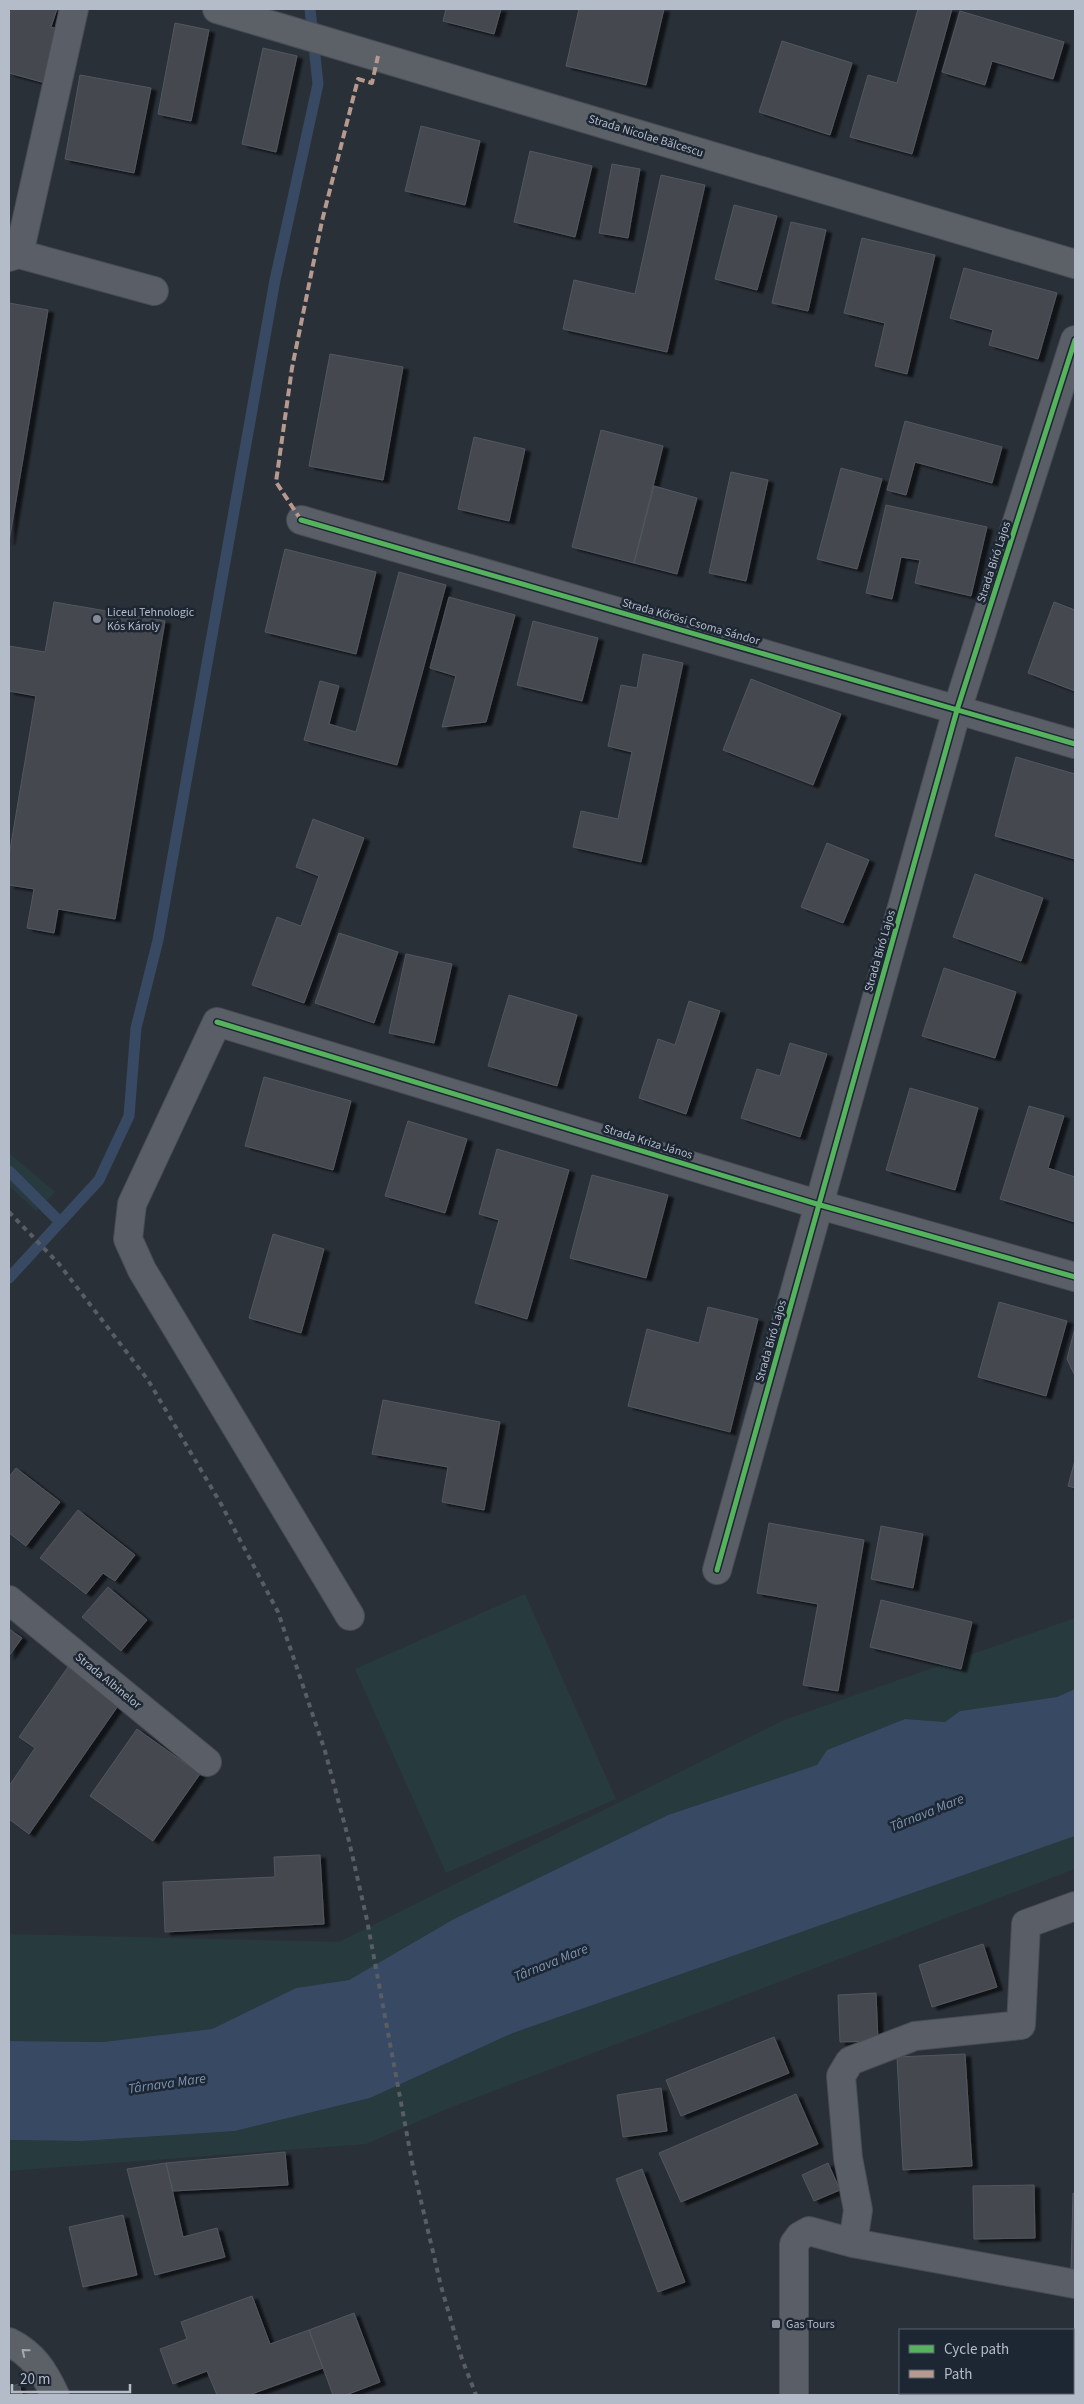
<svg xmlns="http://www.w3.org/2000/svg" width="1084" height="2404" font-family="'Source Sans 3',sans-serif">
  <defs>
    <filter id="shadow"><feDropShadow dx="5.5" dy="3" stdDeviation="1" flood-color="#0009"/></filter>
  </defs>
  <rect width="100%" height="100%" fill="#2a3038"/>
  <path fill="#273a3e" d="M 9,1153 L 55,1192 L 36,1211 L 9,1186 Z
    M 525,1594 L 616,1799 L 446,1873 L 355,1669 Z
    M 1075,1618 L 1075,1689 L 1057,1697 L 960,1711 L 945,1722 L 905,1719 L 827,1750 L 818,1765 L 668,1815 L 454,1919 L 349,1980 L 296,1988 L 212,2029 L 103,2042 L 9,2041 L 9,1934 L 339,1942 L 784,1720 Z
    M 1075,1836 L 1075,1869 L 449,2108 L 366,2144 L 9,2171 L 9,2140 L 82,2141 L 235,2131 L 370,2098 L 513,2033 Z"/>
  <path fill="#384963" d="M 1075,1689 L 1075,1836 L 513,2033 L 370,2098 L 235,2131 L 82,2141 L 9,2140 L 9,2041 L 103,2042 L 212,2029 L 296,1988 L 349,1980 L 454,1919 L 668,1815 L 817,1765 L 827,1750 L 905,1719 L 945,1722 L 960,1711 L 1057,1697 Z"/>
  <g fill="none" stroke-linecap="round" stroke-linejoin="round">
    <path stroke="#384963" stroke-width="11" d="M 9,1171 L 60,1222
      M 9,1278 L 99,1180 L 129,1116 L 136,1028 L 158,940 L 275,280 L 318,84 L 310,9"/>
  </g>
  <path fill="#444950" stroke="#52575f" filter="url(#shadow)" d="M 12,9 L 57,9 L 51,27 L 64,31 L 49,84 L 9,73 L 9,15 Z
    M 446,9 L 501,9 L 494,34 L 443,21 Z
    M 579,9 L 664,9 L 646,85 L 566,66 Z
    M 918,9 L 952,9 L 912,154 L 850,137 L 868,75 L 897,83 Z
    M 960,11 L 1064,42 L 1053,79 L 992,61 L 985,85 L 942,72 Z
    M 175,23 L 209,30 L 191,121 L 158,114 Z
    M 782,41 L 852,63 L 830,135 L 759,112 Z
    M 263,48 L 297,56 L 276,152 L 242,144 Z
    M 80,75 L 151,88 L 134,173 L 65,159 Z
    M 421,126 L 480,141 L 465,205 L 405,191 Z
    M 530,151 L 592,166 L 575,237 L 514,222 Z
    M 612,164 L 640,169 L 628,238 L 599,233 Z
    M 661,175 L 705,185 L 667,352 L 563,329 L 574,280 L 635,294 Z
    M 734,205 L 777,216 L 757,290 L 715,279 Z
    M 791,222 L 826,230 L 808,311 L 772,303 Z
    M 862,238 L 935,255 L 907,374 L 875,366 L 885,323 L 844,313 Z
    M 964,268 L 1057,293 L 1038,359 L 989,345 L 993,330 L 950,318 Z
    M 9,303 L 48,310 L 9,542 Z
    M 330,354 L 403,367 L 383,480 L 309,466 Z
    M 905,421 L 1002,447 L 992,483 L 915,462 L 906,495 L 887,490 Z
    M 601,430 L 663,446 L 634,563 L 572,547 Z
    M 474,437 L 525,449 L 509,521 L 458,509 Z
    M 841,468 L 882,479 L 857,569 L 817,559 Z
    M 731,472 L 768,480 L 746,581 L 709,573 Z
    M 654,486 L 697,498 L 677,574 L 634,563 Z
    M 886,505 L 987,527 L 971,596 L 915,583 L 920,560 L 901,557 L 892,599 L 866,593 Z
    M 285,549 L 376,572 L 356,654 L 265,632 Z
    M 399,572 L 446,585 L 397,765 L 304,740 L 320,681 L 339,686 L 329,724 L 356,732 Z
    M 449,597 L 515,615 L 486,722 L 442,727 L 456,676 L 430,668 Z
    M 54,602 L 165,621 L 115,919 L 58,909 L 54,933 L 27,928 L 34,889 L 9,885 L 9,856 L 36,696 L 9,691 L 9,646 L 45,652 Z
    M 1054,602 L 1075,610 L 1075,691 L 1028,673 Z
    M 533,621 L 598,638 L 582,701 L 517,685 Z
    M 643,654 L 683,663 L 641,862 L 573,847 L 581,811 L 618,819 L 632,752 L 608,746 L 621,685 L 637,688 Z
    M 751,679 L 841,714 L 813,785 L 723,750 Z
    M 1016,757 L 1075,774 L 1075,859 L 995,836 Z
    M 313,819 L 364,838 L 304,1003 L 252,985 L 277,917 L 301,926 L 319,876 L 296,867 Z
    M 827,843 L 869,860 L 843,923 L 801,907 Z
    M 975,874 L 1043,898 L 1021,961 L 953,937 Z
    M 339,933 L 398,952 L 374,1023 L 315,1003 Z
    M 406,954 L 452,964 L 434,1043 L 389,1033 Z
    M 944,968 L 1016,992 L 995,1058 L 922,1036 Z
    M 509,995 L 577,1015 L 557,1086 L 488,1066 Z
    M 689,1001 L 720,1011 L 686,1114 L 639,1098 L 658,1039 L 675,1045 Z
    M 790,1043 L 827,1054 L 800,1137 L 741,1118 L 757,1069 L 780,1076 Z
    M 264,1077 L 351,1101 L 333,1170 L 245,1146 Z
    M 910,1088 L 978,1108 L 955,1190 L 886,1170 Z
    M 1029,1106 L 1064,1116 L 1048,1168 L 1075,1177 L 1075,1222 L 1000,1199 Z
    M 408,1121 L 467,1139 L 445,1213 L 385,1196 Z
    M 497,1149 L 569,1170 L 527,1319 L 475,1303 L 499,1220 L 479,1214 Z
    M 592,1175 L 668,1195 L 646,1278 L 570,1258 Z
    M 273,1234 L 324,1249 L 301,1333 L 249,1318 Z
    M 999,1302 L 1067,1321 L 1046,1396 L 978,1377 Z
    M 708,1307 L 758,1319 L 730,1432 L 628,1406 L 647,1329 L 699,1343 Z
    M 1075,1328 L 1075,1376 L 1067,1359 Z
    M 383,1400 L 500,1422 L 484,1510 L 442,1502 L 448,1467 L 372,1454 Z
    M 1075,1460 L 1075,1488 L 1068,1486 Z
    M 16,1468 L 60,1502 L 26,1546 L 9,1533 L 9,1477 Z
    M 78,1510 L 135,1555 L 115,1581 L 103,1573 L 86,1594 L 40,1558 Z
    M 769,1523 L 864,1540 L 838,1691 L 803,1685 L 818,1604 L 757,1593 Z
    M 881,1526 L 923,1534 L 913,1588 L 871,1579 Z
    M 108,1587 L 147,1620 L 121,1651 L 82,1617 Z
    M 881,1600 L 972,1622 L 961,1669 L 870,1647 Z
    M 9,1629 L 22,1638 L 9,1656 Z
    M 68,1667 L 120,1703 L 29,1834 L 9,1819 L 9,1786 L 35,1748 L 19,1737 Z
    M 137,1729 L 200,1774 L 153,1841 L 90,1796 Z
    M 320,1855 L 324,1924 L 165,1932 L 163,1882 L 275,1877 L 274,1857 Z
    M 983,1944 L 997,1987 L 932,2007 L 919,1965 Z
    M 876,1993 L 878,2041 L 840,2042 L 838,1995 Z
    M 774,2037 L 789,2073 L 681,2116 L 666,2080 Z
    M 965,2054 L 972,2166 L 903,2170 L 897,2057 Z
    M 661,2088 L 667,2131 L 623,2137 L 617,2095 Z
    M 796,2094 L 818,2144 L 681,2202 L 659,2153 Z
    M 285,2152 L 288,2185 L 173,2191 L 166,2163 Z
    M 166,2163 L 183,2237 L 217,2228 L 225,2257 L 155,2275 L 127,2169 Z
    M 828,2163 L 840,2190 L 814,2201 L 802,2175 Z
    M 642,2169 L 685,2282 L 658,2292 L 616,2179 Z
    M 1034,2185 L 1035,2238 L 974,2239 L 973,2186 Z
    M 1073,2193 L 1075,2194 L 1075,2272 L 1071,2271 Z
    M 123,2215 L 137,2275 L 83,2287 L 69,2227 Z
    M 252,2296 L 270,2344 L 309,2330 L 323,2368 L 249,2395 L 217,2395 L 207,2371 L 173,2384 L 160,2349 L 187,2339 L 181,2322 Z
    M 354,2313 L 380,2382 L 346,2395 L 333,2395 L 309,2330 Z
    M 19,2384 L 22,2395 L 9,2395 L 9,2387 Z"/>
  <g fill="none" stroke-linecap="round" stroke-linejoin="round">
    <g stroke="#484c53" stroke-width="30">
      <path id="minor" d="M 19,254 L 74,9
        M 9,257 L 19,254 L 154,291
        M 301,520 L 1075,744
        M 717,1570 L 957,710 L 1075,340
        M 9,1600 L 207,1762
        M 350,1616 L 142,1270 L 128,1239 L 132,1204 L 217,1022 L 820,1205 L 1075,1277
        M 853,2243 L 858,2210 L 848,2158 L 841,2076 L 850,2061 L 915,2036 L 1021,2025 L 1026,1924 L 1075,1906
        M 794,2395 L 794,2244 L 800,2236 L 809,2231 L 853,2243 L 1075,2284"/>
    </g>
    <g stroke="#484c55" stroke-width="30">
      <path id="major" d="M 217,9 L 1075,264
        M 9,2342 C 33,2354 44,2371 55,2395"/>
    </g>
    <use href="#minor" stroke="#5a5e66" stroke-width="28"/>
    <use href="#major" stroke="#5c6168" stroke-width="28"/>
    <path stroke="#595d64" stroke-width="4" stroke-dasharray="5 5" stroke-linecap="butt" d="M 9,1212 L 59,1264 L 148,1380 L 221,1504 L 278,1612 L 325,1751 L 349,1841 L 367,1920 L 413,2167 L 441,2286 L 462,2359 L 476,2395"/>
    <path stroke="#b69a8f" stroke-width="4" stroke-dasharray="8 4" stroke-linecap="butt" d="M 301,520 L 276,482 L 292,368 L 322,221 L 358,79 L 372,83 L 378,56"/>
    <g stroke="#1d2633" stroke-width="8">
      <path id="cycleway" d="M 301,520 L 1075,744
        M 217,1022 L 820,1205 L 1075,1277
        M 717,1570 L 957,710 L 1075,340"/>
    </g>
    <use href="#cycleway" stroke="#56b35d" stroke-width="5"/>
  </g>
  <defs><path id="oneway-chevron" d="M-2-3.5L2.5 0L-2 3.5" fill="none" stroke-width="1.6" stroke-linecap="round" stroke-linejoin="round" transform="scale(1.25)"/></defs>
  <use stroke="#a2aab6" href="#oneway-chevron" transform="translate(25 2352) rotate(-141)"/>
  <g fill="#848b96" stroke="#1d2633" stroke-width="2">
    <circle cx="97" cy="619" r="5"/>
    <rect x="771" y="2319" width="10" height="10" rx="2.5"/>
  </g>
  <g text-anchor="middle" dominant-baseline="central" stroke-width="5" stroke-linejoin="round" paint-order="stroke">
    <g font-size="12" fill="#b4bcc9" stroke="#1d2633">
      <text transform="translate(646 136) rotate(17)">Strada Nicolae Bălcescu</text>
      <text transform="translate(994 562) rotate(-72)">Strada Bíró Lajos</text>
      <text transform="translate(691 622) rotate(16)">Strada Kőrösi Csoma Sándor</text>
      <text transform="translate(880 951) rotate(-74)">Strada Bíró Lajos</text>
      <text transform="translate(648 1142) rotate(17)">Strada Kriza János</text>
      <text transform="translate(771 1341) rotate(-74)">Strada Bíró Lajos</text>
      <text transform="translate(108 1681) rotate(39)">Strada Albinelor</text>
    </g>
    <g font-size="12" fill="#b4bcc9" stroke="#1d2633" text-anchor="start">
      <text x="107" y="612">Liceul Tehnologic<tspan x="107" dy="14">Kós Károly</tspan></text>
      <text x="786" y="2324">Gas Tours</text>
    </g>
    <g font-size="14" font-style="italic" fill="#7c92b1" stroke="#1d2633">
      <text transform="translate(927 1813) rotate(-22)">Târnava Mare</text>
      <text transform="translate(551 1963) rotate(-22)">Târnava Mare</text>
      <text transform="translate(167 2084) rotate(-8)">Târnava Mare</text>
    </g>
  </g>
  <rect width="1084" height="2404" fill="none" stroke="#b4bcc9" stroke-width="20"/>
  <rect x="899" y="2329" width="175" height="65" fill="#1d2633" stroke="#59626f"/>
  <rect x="909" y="2345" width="25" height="8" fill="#56b35d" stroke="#59626f"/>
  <text x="944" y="2354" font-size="15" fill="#b4bcc9">Cycle path</text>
  <rect x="909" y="2370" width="25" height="8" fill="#b69a8f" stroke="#59626f"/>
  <text x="944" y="2379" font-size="15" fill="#b4bcc9">Path</text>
  <path d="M12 2384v8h118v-8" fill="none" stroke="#b4bcc9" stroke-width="2.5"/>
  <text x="20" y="2384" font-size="15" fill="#b4bcc9" stroke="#1d2633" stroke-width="4" paint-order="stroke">20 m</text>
</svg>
